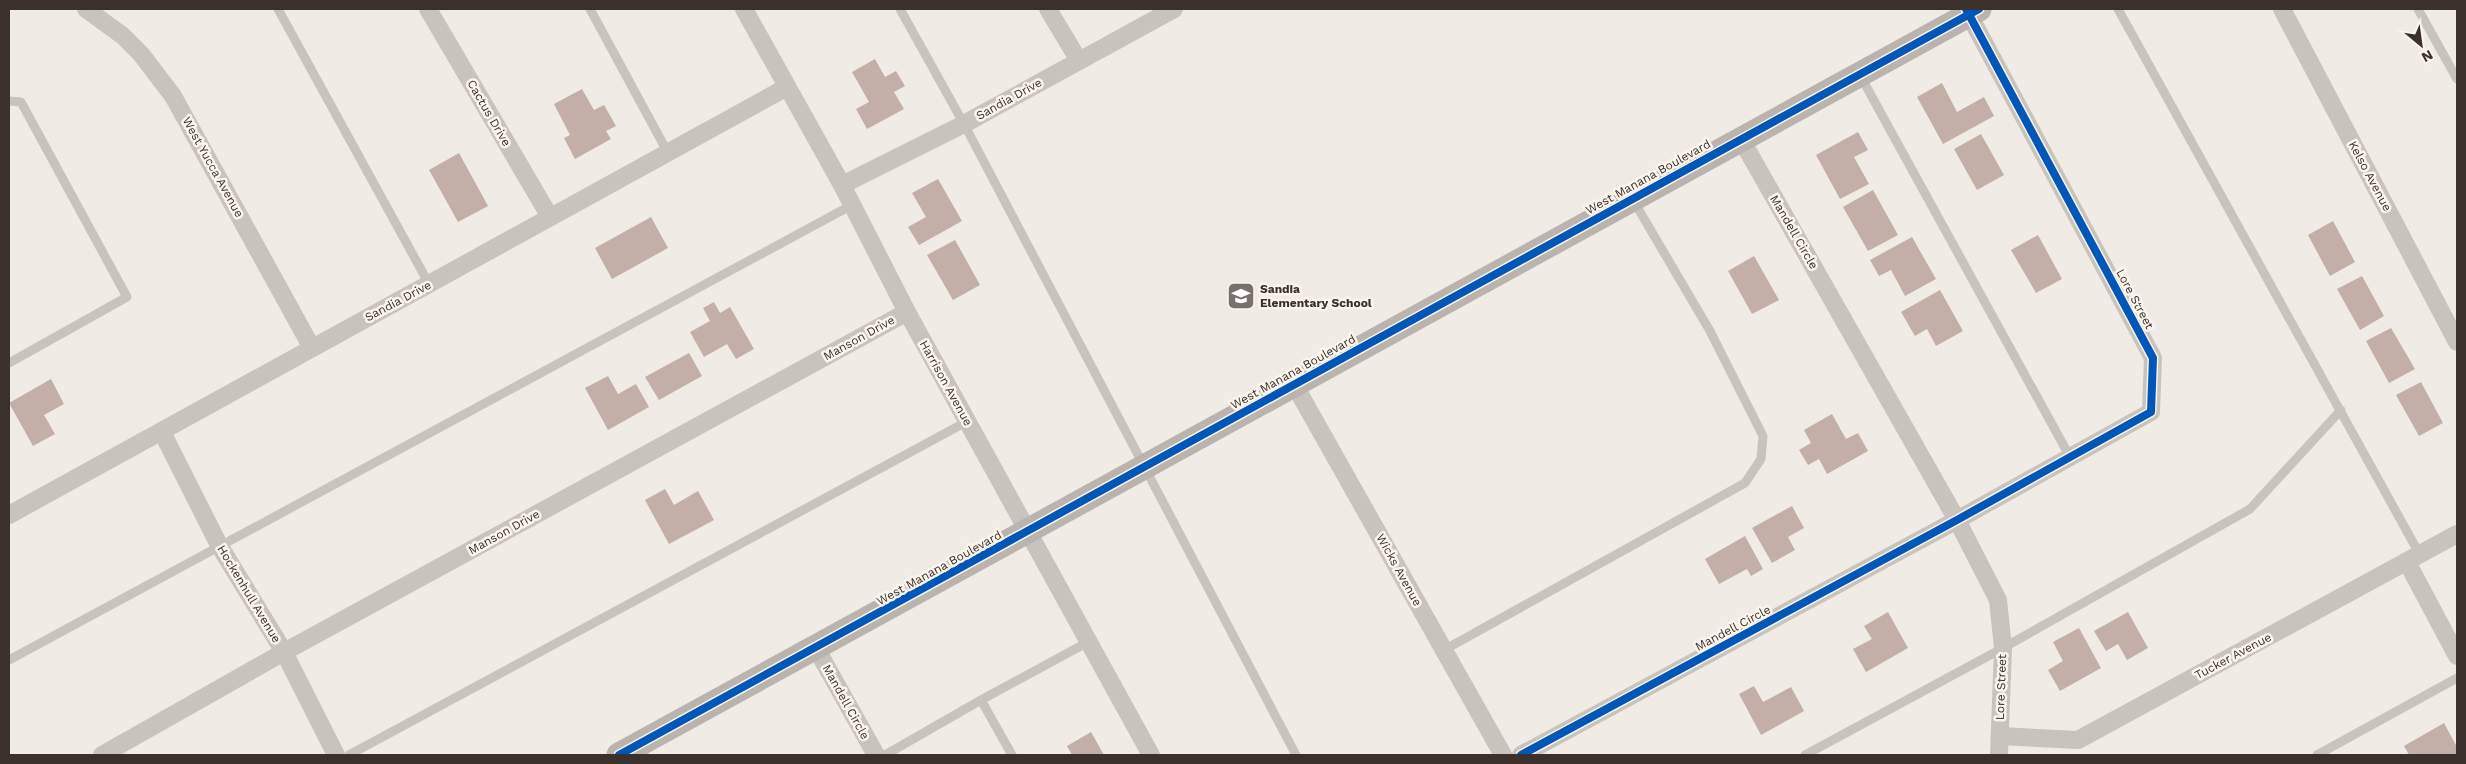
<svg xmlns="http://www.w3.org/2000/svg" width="2466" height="764" font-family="'Work Sans',sans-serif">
  <rect width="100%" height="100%" fill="#f0ebe5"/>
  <path fill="#c3afa7" d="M 875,59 L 885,77 L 896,71 L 905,86 L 894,92 L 904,109 L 867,129 L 856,109 L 869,102 L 852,72 Z
    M 1942,83 L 1957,112 L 1984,97 L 1994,116 L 1943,144 L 1917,97 Z
    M 582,89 L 594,110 L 604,105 L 616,126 L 606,131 L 611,139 L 575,159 L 564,138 L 570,135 L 554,104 Z
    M 1858,132 L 1868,150 L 1854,157 L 1869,184 L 1840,199 L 1816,155 Z
    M 1981,134 L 2004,175 L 1977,190 L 1954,149 Z
    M 459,153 L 488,206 L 458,222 L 429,170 Z
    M 938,179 L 962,221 L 919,245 L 908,227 L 926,217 L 912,193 Z
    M 1873,190 L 1898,235 L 1868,251 L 1843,207 Z
    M 651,217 L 668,248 L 612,279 L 595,248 Z
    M 2333,221 L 2355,262 L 2330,276 L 2308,235 Z
    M 2038,235 L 2062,279 L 2036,293 L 2011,250 Z
    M 1912,237 L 1936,279 L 1905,296 L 1891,270 L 1879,276 L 1870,260 Z
    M 955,240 L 980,285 L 953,300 L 927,255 Z
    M 1754,256 L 1779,300 L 1752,314 L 1728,271 Z
    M 2362,276 L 2384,316 L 2360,330 L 2337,289 Z
    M 1940,290 L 1963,331 L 1936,346 L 1927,329 L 1915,336 L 1901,312 Z
    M 714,302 L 720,313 L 730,307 L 754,349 L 736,359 L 727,344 L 704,357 L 690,332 L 710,321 L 703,308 Z
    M 2391,328 L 2415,369 L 2389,383 L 2366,341 Z
    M 689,353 L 702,376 L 659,400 L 645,377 Z
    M 608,376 L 618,394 L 636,384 L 649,407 L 608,430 L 585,388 Z
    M 51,379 L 64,404 L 44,415 L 55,434 L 33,446 L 9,403 Z
    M 2421,382 L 2443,423 L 2419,436 L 2396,395 Z
    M 1832,414 L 1846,439 L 1858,433 L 1868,451 L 1827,474 L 1819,459 L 1808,465 L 1799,450 L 1811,443 L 1804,430 Z
    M 665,489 L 674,505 L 698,491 L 714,520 L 669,544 L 645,500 Z
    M 1792,506 L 1804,528 L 1788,537 L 1795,550 L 1772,563 L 1752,528 Z
    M 1745,536 L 1763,569 L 1751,576 L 1747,569 L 1719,584 L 1705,559 Z
    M 1888,612 L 1908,648 L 1866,672 L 1853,649 L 1872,639 L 1864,626 Z
    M 2128,612 L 2148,648 L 2127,660 L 2118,644 L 2106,651 L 2094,631 Z
    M 2079,628 L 2101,668 L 2060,691 L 2048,670 L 2063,661 L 2053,642 Z
    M 1754,686 L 1763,702 L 1791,687 L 1804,711 L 1761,735 L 1739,694 Z
    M 2444,723 L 2457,747 L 2457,755 L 2409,755 L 2404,746 Z
    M 1091,732 L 1104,755 L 1072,755 L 1067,746 Z"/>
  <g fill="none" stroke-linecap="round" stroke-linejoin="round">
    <path stroke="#c9c3be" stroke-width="9" d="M 278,9 L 429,284
      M 590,9 L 668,153
      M 900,9 L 964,124 L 1296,755
      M 2118,9 L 2420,555
      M 2418,9 L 2457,79
      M 1861,77 L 2070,457
      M 9,101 L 21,102 L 127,297 L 9,363
      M 1444,650 L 1745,483 L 1761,459 L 1763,436 L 1710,331 L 1633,200
      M 9,660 L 852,205
      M 981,700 L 1012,755
      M 349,755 L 968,421
      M 885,755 L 981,700 L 1088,642
      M 1805,755 L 2003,648 L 2250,509 L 2341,410
      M 2317,755 L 2457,678"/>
    <path stroke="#c9c3be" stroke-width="18" d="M 86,9 L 123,36 L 141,54 L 173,96 L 312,348
      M 428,9 L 550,217
      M 744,9 L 842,185 L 907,312 L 1151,755
      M 1048,9 L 1079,61
      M 2282,9 L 2457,342
      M 1741,139 L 1957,520 L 1998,600 L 2003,648 L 1999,755
      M 842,185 L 964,124 L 1174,9
      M 1294,384 L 1503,755
      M 162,432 L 219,545 L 284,652 L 336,755
      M 9,515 L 787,87
      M 2407,562 L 2457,656
      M 816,648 L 876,755
      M 2000,736 L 2078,740 L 2457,534
      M 102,755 L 284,652 L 907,312
      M 1521,755 L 1957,520 L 2151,412 L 2153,358 L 1966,9"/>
    <path stroke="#bab3ae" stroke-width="25" d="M 619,755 L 1979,9"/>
    <g stroke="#fbf5ee" stroke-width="11">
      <path id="cycleway" d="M 619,755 L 1979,9
        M 1521,755 L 1957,520 L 2151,412 L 2153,358 L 1966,9"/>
    </g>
    <use href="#cycleway" stroke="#0057b8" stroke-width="8"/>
  </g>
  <defs>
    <g id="school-square" transform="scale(1.4375)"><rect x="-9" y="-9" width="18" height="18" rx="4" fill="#7a716c" stroke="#fbf5ee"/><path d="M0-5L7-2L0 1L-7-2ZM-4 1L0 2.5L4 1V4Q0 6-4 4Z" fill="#fff"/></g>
  </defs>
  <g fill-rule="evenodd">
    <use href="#school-square" x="1241" y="296"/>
  </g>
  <g text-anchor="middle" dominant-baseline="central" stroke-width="5" stroke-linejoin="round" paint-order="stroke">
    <g font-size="12" fill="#3b302b" stroke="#fbf5ee">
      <text transform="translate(1009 99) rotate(-29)">Sandia Drive</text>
      <text transform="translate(489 113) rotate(60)">Cactus Drive</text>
      <text transform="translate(213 167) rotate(61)">West Yucca Avenue</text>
      <text transform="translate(2370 176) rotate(62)">Kelso Avenue</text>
      <text transform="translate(1648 177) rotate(-29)">West Manana Boulevard</text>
      <text transform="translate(1794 232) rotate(60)">Mandell Circle</text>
      <text transform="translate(2135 299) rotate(62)">Lore Street</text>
      <text transform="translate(398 301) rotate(-28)">Sandia Drive</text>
      <text transform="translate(859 338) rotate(-29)">Manson Drive</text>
      <text transform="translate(1293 372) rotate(-29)">West Manana Boulevard</text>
      <text transform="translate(946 383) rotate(61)">Harrison Avenue</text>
      <text transform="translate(504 532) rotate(-29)">Manson Drive</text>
      <text transform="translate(939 568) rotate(-29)">West Manana Boulevard</text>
      <text transform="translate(1399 570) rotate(61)">Wicks Avenue</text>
      <text transform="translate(249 594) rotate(59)">Hockenhull Avenue</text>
      <text transform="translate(1733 628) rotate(-28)">Mandell Circle</text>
      <text transform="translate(2233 656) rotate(-28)">Tucker Avenue</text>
      <text transform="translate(2001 687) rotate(-88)">Lore Street</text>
      <text transform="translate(846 702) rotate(61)">Mandell Circle</text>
    </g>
    <g font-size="12" font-weight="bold" fill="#3b302b" stroke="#fbf5ee" text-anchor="start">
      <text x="1260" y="289">Sandia<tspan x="1260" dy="14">Elementary School</tspan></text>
    </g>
  </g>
  <rect width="2466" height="764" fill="none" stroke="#3b302b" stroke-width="20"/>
  <g transform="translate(2421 45) rotate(151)" stroke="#fbf5ee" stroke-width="4" paint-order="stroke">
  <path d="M0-4L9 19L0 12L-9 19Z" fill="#3b302b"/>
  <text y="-8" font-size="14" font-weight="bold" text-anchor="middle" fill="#3b302b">N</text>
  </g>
</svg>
